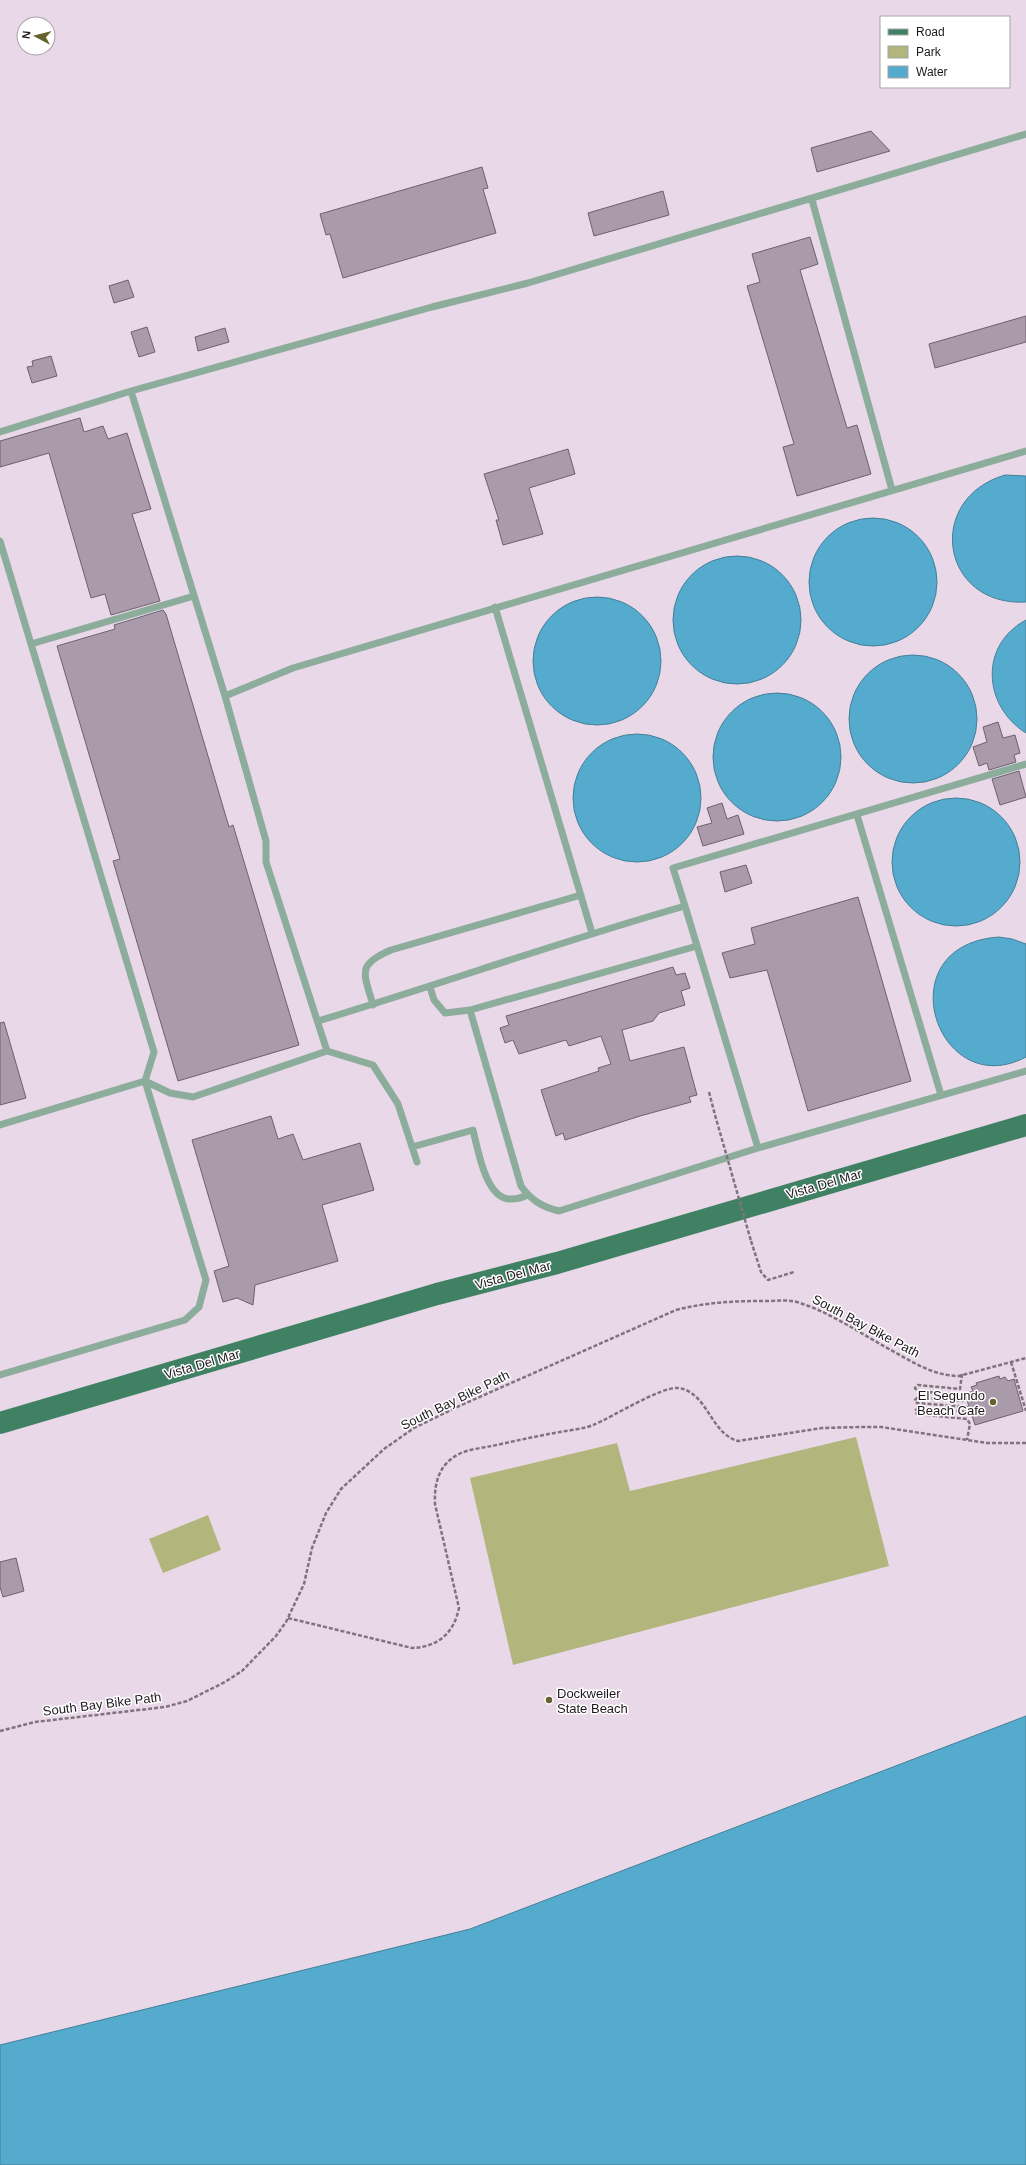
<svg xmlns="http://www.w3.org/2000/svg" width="1026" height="2165" font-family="Arial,sans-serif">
  <rect width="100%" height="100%" fill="#e9d8e8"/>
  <path fill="#b2b67d" d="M 856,1437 L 889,1566 L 513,1665 L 470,1478 L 617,1443 L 630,1491 Z
    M 208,1515 L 221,1550 L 163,1573 L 149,1539 Z"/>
  <path fill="#55abcd" stroke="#447f98" d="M 1005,475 L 1026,476 L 1026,602 C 941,607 924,499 1005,475 Z
    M809 582a64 64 0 1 1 128 0a64 64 0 1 1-128 0Z
    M673 620a64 64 0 1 1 128 0a64 64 0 1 1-128 0Z
    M533 661a64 64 0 1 1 128 0a64 64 0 1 1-128 0Z
    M 1026,620 L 1026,733 C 983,706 979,645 1026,620 Z
    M849 719a64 64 0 1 1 128 0a64 64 0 1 1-128 0Z
    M713 757a64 64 0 1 1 128 0a64 64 0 1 1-128 0Z
    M573 798a64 64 0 1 1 128 0a64 64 0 1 1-128 0Z
    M892 862a64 64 0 1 1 128 0a64 64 0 1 1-128 0Z
    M 999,937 L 1012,939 L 1026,944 L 1026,1057 C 937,1104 884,945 999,937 Z
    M 1026,1716 L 1026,2165 L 0,2165 L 0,2045 L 470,1929 Z"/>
  <path fill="#aa9baa" stroke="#6e606e" d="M 871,131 L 890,151 L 817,172 L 811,148 Z
    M 482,167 L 488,188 L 483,189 L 496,233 L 343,278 L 330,234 L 326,235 L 320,214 Z
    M 663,191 L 669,215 L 594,236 L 588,213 Z
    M 810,237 L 818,264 L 800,270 L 847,428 L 857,425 L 871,474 L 797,496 L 783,447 L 794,444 L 747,286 L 760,282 L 752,254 Z
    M 128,280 L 134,297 L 114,303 L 109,286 Z
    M 1026,316 L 1026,342 L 935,368 L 929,344 Z
    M 147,327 L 155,352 L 139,357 L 131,332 Z
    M 225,328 L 229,342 L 198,351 L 195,337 Z
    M 51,356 L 57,376 L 32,383 L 27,367 L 33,366 L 32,361 Z
    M 80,418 L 84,432 L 103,426 L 108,439 L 127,433 L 151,509 L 132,514 L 160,601 L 111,615 L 105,594 L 91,598 L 49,453 L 0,467 L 0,441 Z
    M 568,449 L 575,474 L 529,488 L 543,534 L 503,545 L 496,520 L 499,520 L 484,474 Z
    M 163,610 L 166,614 L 229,827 L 233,825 L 299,1045 L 178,1081 L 113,861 L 120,859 L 57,646 L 115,629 L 114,625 Z
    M 998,722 L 1003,738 L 1015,735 L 1020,753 L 1014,755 L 1016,762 L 989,770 L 987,763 L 979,766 L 973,747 L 987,742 L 983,727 Z
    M 1019,771 L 1026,797 L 1000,805 L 992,779 Z
    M 722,803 L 727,819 L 738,815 L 744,834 L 703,846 L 697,827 L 712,823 L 707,808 Z
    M 746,865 L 752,883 L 725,892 L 720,872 Z
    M 858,897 L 911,1081 L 808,1111 L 767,970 L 730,978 L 722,953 L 755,944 L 751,928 Z
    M 673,967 L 676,975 L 685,973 L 690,988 L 681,991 L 685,1005 L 659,1013 L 653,1021 L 622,1030 L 630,1061 L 684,1047 L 697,1095 L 689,1097 L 691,1102 L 640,1116 L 565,1140 L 563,1133 L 556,1136 L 541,1090 L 599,1071 L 598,1068 L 611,1064 L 601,1036 L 569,1046 L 566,1040 L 519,1054 L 513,1040 L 505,1043 L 500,1028 L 509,1025 L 506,1016 Z
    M 4,1022 L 26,1098 L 0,1105 L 0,1023 Z
    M 271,1116 L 278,1139 L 293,1134 L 303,1160 L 360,1143 L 374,1190 L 322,1205 L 338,1261 L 255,1285 L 253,1305 L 237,1298 L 223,1302 L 214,1271 L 229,1266 L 192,1140 Z
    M 999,1376 L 1000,1379 L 1005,1377 L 1008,1381 L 1014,1379 L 1023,1411 L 975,1425 L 965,1394 L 973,1391 L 971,1387 L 977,1385 L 976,1383 Z
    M 16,1558 L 24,1591 L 3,1597 L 0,1587 L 0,1562 Z"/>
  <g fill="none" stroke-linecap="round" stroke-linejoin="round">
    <path stroke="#7f747e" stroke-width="2.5" stroke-dasharray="4 2" stroke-linecap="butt" d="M 709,1092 L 715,1115
      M 751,1241 L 761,1272 L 768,1280 L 794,1272
      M 1011,1362 L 1026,1411
      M 962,1374 L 960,1389 L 918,1385 L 915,1388 L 917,1391 L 962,1395 L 963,1401 L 918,1397 L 915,1400 L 917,1403 L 967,1407 L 969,1412 L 918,1408 L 915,1411 L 917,1414 L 967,1419 L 970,1424 L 967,1440
      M 288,1618 L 412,1648 C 438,1647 454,1633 459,1608 L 435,1504 C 434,1483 439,1464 459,1454 C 469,1449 482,1448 492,1446 C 515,1441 537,1436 560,1432 C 571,1430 583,1429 593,1425 C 613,1417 661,1386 679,1388 C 708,1393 710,1433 738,1441 L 822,1428 L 860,1427 L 881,1427 L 987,1443 L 1026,1443
      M 0,1731 L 35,1722 L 165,1707 L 187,1701 L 225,1682 L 242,1671 L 276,1636 L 286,1622 L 304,1584 L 312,1548 L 326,1513 L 341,1489 L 384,1449 L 414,1428 L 457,1407 L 676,1310 C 707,1302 735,1301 767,1301 C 778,1301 789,1299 800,1303 C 831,1313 860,1333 889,1349 C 911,1361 933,1376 959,1376 L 1026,1358"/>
    <path stroke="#8cac9c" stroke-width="7" d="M 812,200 L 892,490
      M 131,391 L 225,696 L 266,841 L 266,862 L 327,1051
      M 0,432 L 131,391 L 432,307 L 528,283 L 1026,134
      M 0,541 L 154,1052 L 145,1081 L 206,1280 L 199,1307 L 185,1320 L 0,1375
      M 495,607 L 592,933
      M 31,644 L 194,596
      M 225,696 L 293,668 L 1026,451
      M 857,815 L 941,1095
      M 685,906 L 673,868 L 1026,764
      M 430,987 L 434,1000 L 445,1013 L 470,1010 L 521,1186 C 531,1200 542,1207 559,1211 L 758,1148 L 1026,1071
      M 373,1005 C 364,973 356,965 391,950 L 581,895
      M 470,1010 L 697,946
      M 318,1021 C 441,984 562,941 685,906 L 758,1148
      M 0,1125 L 145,1081 L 170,1093 L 193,1097 L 327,1051 L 373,1065 L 398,1104 L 417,1162
      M 412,1147 L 473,1130 C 478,1150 486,1201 512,1199 C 517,1199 523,1197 527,1195"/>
    <path stroke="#408164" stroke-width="22" d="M 0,1423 L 437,1294 L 557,1263 L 1026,1125"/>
    <path stroke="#7f747e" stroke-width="2.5" stroke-dasharray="4 2" stroke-linecap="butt" d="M 715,1115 L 751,1241"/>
  </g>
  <g fill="#65622f" stroke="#fff" stroke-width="1.5">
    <circle cx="993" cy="1402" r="4"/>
    <circle cx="549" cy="1700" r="4"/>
  </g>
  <g text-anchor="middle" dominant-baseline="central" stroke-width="3" stroke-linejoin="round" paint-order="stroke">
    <g font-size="13" fill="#1e181d" stroke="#fff">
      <text transform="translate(824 1184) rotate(-16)">Vista Del Mar</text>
      <text transform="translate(513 1275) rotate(-15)">Vista Del Mar</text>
      <text transform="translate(866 1326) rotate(28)">South Bay Bike Path</text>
      <text transform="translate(202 1364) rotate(-16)">Vista Del Mar</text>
      <text transform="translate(455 1400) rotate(-26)">South Bay Bike Path</text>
      <text transform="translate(102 1704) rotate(-7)">South Bay Bike Path</text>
    </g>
    <g font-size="13" fill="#1e181d" stroke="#fff" text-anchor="end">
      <text x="985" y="1395">El Segundo<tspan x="985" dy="15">Beach Cafe</tspan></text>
      <text x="557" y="1693" text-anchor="start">Dockweiler<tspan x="557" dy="15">State Beach</tspan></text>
    </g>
  </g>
  <rect x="880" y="16" width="130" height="72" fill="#ffffff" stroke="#a5a3a5"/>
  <rect x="888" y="29" width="20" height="6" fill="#408164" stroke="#a5a3a5"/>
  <text x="916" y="36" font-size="12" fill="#1e181d">Road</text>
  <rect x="888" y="46" width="20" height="12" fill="#b2b67d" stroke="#a5a3a5"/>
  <text x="916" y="56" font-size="12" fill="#1e181d">Park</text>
  <rect x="888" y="66" width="20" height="12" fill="#55abcd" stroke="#a5a3a5"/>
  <text x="916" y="76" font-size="12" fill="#1e181d">Water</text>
  <g transform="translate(36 36) rotate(277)"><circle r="19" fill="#ffffff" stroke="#a5a3a5"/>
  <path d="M0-3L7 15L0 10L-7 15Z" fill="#65622f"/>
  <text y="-6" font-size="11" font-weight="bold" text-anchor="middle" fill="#1e181d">N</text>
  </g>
</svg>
